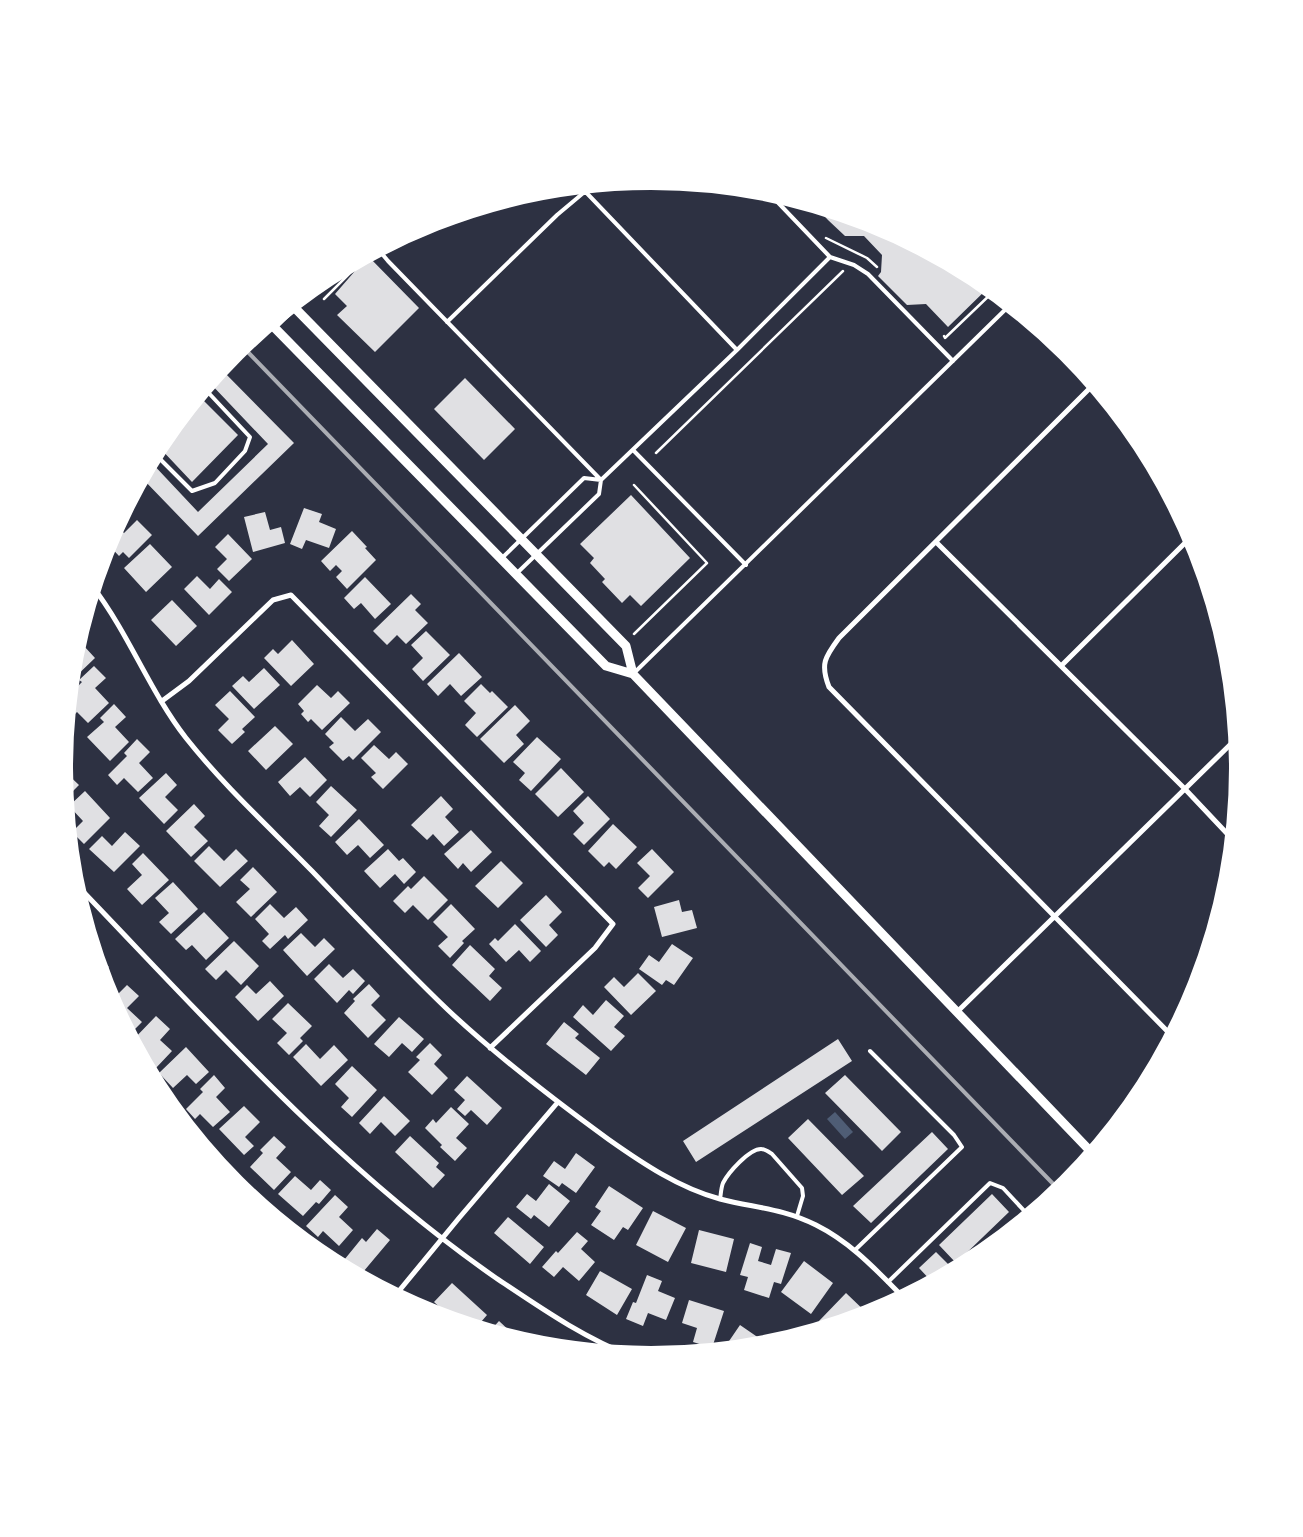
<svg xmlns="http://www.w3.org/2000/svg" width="1303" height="1537" font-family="'Crimson Pro',serif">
  <rect width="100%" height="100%" fill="#2d3142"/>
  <path fill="#4f5d75" d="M 835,1112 L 853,1132 L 845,1139 L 827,1119 Z"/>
  <path fill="#e0e0e3" d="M 812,203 L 878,223 L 980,278 L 990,286 L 948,327 L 926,304 L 907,305 L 878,276 L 881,272 L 882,255 L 864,236 L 845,236 L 828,220 Z
    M 368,256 L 419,308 L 375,352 L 337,315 L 347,306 L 335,294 Z
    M 220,368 L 294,443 L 198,536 L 141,477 L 150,461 L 198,512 L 268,444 L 209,382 Z
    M 465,378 L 515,429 L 484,460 L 434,409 Z
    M 198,395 L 238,435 L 192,482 L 158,446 Z
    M 631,495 L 690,558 L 641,606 L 630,595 L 622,603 L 602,582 L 605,579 L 590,563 L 594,558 L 580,544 Z
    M 304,508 L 322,514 L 319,522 L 336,529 L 329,548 L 306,540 L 302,549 L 290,544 Z
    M 265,512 L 270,530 L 281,527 L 285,543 L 253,552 L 244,517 Z
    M 137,520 L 152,535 L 129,558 L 123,552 L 119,556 L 106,542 L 111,533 L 117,527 L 124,533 Z
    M 352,531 L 367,547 L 365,548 L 376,560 L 347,589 L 336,577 L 342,571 L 336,565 L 330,571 L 321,561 Z
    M 228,534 L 252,559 L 229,581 L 217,569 L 227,559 L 215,547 Z
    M 150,544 L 172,567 L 146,592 L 124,568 Z
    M 197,576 L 210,589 L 219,579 L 232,592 L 209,615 L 184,589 Z
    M 365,577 L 391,604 L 375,619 L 361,603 L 354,609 L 344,598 Z
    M 411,594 L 421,604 L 415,610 L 428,623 L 406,644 L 397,635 L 387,645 L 373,631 Z
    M 172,600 L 197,626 L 176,646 L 151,620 Z
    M 426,631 L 450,655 L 423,681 L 412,669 L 423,658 L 411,645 Z
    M 292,640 L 314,664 L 291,686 L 264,658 L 273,649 L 278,654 Z
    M 84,646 L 95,658 L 70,682 L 72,657 Z
    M 459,653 L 482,677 L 461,696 L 450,684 L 438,696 L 427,684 Z
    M 94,666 L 106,678 L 95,688 L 109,703 L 88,723 L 77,712 L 68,721 L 66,720 L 68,696 L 82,682 L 79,680 Z
    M 264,668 L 280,685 L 254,709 L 232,686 L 243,676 L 249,682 Z
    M 481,684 L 490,693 L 492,691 L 508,707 L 477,737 L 465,725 L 476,713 L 464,701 Z
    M 317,685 L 331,698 L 338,691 L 350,703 L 322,730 L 311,719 L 308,722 L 301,714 L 304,711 L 298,704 Z
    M 230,691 L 255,717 L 242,729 L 245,732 L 232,744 L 218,730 L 229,719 L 215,705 Z
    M 114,704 L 126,717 L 115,727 L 129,742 L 110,761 L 87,737 L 104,722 L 100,718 Z
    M 515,705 L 530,721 L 516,735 L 524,744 L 504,763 L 480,739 Z
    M 341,717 L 355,731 L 368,719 L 381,732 L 353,760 L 349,756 L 343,761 L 329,747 L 334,743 L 325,734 Z
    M 275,726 L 293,744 L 266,770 L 248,751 Z
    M 537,737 L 561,759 L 531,791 L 519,780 L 525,773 L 513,762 Z
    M 137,739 L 150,752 L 139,763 L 153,778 L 138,792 L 124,778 L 117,785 L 108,775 L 127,756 L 124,753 Z
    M 374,745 L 389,759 L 396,752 L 408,764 L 383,789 L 371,777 L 376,773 L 361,758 Z
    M 305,757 L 327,780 L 310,797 L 300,787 L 290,796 L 278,782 Z
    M 61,768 L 79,785 L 64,800 L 63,787 Z
    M 561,768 L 584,792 L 558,817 L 535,794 Z
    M 166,773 L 177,785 L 165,797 L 178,810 L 164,824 L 139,798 Z
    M 331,786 L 357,810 L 331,837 L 319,826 L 329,815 L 316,802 Z
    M 85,791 L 110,818 L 84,844 L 72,832 L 83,821 L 69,806 Z
    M 441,796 L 453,809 L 445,817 L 459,832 L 444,846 L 433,834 L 427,840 L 411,825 Z
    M 588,796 L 610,819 L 584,845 L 573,834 L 584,823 L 573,811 Z
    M 194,804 L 205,816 L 194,827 L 208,841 L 191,857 L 166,831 Z
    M 359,819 L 384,845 L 370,858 L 358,845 L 347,855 L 335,842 Z
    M 613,824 L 637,847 L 616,869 L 609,862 L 604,867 L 588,851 Z
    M 471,830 L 492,852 L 471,872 L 463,863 L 458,869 L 444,854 Z
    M 125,832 L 140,846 L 114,872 L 89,849 L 102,836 L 112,846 Z
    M 209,846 L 224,861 L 236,849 L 248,861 L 220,887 L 194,861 Z
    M 388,849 L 399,861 L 403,858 L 416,872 L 404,884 L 395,874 L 380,888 L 364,871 Z
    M 652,849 L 674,872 L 648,898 L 638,888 L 650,876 L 637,863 Z
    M 143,853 L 169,880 L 142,905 L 127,889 L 142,875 L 132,864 Z
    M 501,861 L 523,883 L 498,908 L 475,886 Z
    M 253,867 L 277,892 L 251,917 L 236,902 L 250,889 L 240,880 Z
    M 424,876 L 448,900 L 428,920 L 413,905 L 405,913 L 393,901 L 408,886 L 411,889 Z
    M 173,882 L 198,909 L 171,934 L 159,922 L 169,913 L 155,898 Z
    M 546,895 L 562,912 L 549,925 L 558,935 L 546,947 L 520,920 Z
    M 679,900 L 682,912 L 692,910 L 697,928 L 662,937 L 654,907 Z
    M 270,904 L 284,918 L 296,907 L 308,920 L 288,939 L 285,935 L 270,949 L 262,941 L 269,934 L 255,919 Z
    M 451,904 L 475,929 L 462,941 L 464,943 L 450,958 L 438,946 L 448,937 L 433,922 Z
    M 204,912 L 229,938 L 206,960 L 192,945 L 186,950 L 175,939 Z
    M 515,924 L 541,951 L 530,962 L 519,950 L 506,962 L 489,944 L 495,938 L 498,941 Z
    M 301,933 L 315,947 L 324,938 L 335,949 L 307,976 L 283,950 Z
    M 234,941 L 259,966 L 241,985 L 226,970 L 216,980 L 205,969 Z
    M 672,944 L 693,958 L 674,985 L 666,980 L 662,985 L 639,969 L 649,955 L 659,962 Z
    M 470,945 L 495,969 L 489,976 L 502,988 L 490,1001 L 452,965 Z
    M 98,957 L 109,967 L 100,975 L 95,959 Z
    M 329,964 L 343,978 L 353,969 L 365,981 L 353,994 L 349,990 L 337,1003 L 314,979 Z
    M 638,973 L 656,991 L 631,1015 L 604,987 L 614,977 L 624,987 Z
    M 101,979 L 113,991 L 107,996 L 106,994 Z
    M 270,981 L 284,996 L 258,1021 L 235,997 L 247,985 L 256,994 Z
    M 369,984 L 380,996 L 371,1005 L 386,1020 L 368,1038 L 344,1013 L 355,1001 L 353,999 Z
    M 127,985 L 139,996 L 127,1008 L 142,1022 L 128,1036 L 112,1005 L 115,1001 L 113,999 Z
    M 606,1000 L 624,1016 L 614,1027 L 625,1036 L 611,1051 L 573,1017 L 583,1005 L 593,1015 Z
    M 288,1003 L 312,1026 L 300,1038 L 303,1041 L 289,1055 L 277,1043 L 287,1033 L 272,1019 Z
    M 156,1016 L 170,1029 L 160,1040 L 172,1051 L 155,1069 L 137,1052 L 131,1042 Z
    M 399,1017 L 424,1039 L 412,1052 L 402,1043 L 389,1057 L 374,1044 Z
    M 564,1022 L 579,1034 L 575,1038 L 600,1058 L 586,1075 L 546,1044 Z
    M 838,1039 L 852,1061 L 696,1162 L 683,1141 Z
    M 430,1043 L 442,1055 L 434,1064 L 448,1078 L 432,1095 L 408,1072 L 420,1060 L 416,1057 Z
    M 306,1044 L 320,1059 L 334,1045 L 348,1060 L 321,1086 L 293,1057 Z
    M 186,1047 L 209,1072 L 196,1084 L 187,1075 L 173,1088 L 159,1073 Z
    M 352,1066 L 377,1090 L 352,1117 L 341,1107 L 349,1098 L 335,1084 Z
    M 214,1075 L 225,1088 L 216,1097 L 230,1112 L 213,1127 L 200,1114 L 195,1119 L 186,1109 L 203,1092 L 200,1089 Z
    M 845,1075 L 901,1132 L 882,1151 L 825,1093 Z
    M 467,1076 L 502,1108 L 487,1125 L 471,1110 L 465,1116 L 457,1109 L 465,1100 L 454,1090 Z
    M 384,1096 L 410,1121 L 395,1136 L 381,1122 L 370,1134 L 359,1123 Z
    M 244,1106 L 260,1122 L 245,1137 L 254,1146 L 244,1155 L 219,1129 Z
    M 451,1107 L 469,1124 L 456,1138 L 467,1148 L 455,1161 L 440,1147 L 442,1145 L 425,1128 L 433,1119 L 436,1123 Z
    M 808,1119 L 864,1176 L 842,1195 L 788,1138 Z
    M 932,1132 L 948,1149 L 871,1223 L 853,1206 Z
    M 274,1136 L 286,1147 L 276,1158 L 291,1172 L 274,1190 L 250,1167 L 263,1153 L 260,1150 Z
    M 410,1136 L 439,1163 L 436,1167 L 445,1175 L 433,1188 L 395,1152 Z
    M 576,1153 L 595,1167 L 576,1193 L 562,1183 L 559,1187 L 543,1176 L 554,1161 L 565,1169 Z
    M 295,1176 L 311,1190 L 320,1180 L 331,1190 L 319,1204 L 316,1202 L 303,1216 L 278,1194 Z
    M 549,1184 L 570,1201 L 549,1227 L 534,1215 L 531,1219 L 516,1207 L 527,1194 L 536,1201 Z
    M 609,1186 L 643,1208 L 628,1230 L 623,1227 L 614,1240 L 591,1225 L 601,1211 L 595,1207 Z
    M 992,1194 L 1009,1212 L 956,1263 L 939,1245 Z
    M 335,1195 L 348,1207 L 339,1217 L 353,1230 L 339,1246 L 323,1231 L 318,1237 L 306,1226 Z
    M 653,1211 L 686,1228 L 668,1262 L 636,1245 Z
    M 508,1217 L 544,1247 L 530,1264 L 494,1233 Z
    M 377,1229 L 390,1240 L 358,1278 L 340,1265 L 362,1238 L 366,1242 Z
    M 1006,1229 L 1011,1234 L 988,1252 L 985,1249 Z
    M 699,1230 L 734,1239 L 726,1272 L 691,1263 Z
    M 577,1232 L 588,1241 L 581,1249 L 595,1262 L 579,1281 L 563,1267 L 554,1277 L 542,1267 L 556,1251 L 558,1253 Z
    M 750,1243 L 762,1247 L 758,1261 L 771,1265 L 776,1249 L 791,1253 L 781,1284 L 774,1282 L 769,1298 L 744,1290 L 748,1277 L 740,1275 Z
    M 936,1252 L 956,1272 L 934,1284 L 919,1268 Z
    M 804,1261 L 833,1283 L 811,1314 L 781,1292 Z
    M 600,1271 L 632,1289 L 617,1315 L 586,1295 Z
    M 647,1275 L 662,1281 L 658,1291 L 675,1298 L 666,1320 L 648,1313 L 643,1326 L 626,1319 L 633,1302 L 636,1303 Z
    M 452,1283 L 487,1315 L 475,1329 L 465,1321 L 461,1325 L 458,1324 L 434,1302 Z
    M 846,1293 L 870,1316 L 828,1329 L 819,1321 Z
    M 689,1300 L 724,1311 L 712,1348 L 693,1342 L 697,1328 L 682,1323 Z
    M 499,1321 L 515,1336 L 511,1340 L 488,1333 Z
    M 740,1325 L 769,1345 L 768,1347 L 730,1351 L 725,1347 Z"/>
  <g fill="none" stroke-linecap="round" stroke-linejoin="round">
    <path stroke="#fff" stroke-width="2.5" d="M 826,238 L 867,258 L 877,267
      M 324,299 L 370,253
      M 944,336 L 945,338 L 995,290
      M 656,453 L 843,271
      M 634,634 L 707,563 L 634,485"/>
    <path stroke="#fff" stroke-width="4" d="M 579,185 L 737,350
      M 765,189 L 830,257 L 854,265 L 868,274 L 953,361
      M 378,249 L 388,261 L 601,480
      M 447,322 L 557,215 L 594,184
      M 275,328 L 331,274
      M 633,450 L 746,565
      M 154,453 L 192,491 L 215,483 L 245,451 L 250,437 L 204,388
      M 501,559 L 584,478 L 601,480
      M 516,574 L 599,494 L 601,480 L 737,350 L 830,257
      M 634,673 L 1011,304
      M 720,1199 C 721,1194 721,1188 723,1183 C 728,1173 749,1149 761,1149 C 765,1149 769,1152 772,1154 L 802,1188 L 803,1196 L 797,1216
      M 855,1250 L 962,1147 L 954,1135 L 870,1051
      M 888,1282 L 990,1183 L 1003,1188 L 1030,1217"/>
    <path stroke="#fff" stroke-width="5" d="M 1095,383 L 839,638 C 825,657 820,664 829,687 L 1174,1038
      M 936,542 L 1185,789 L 1235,842
      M 93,587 C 129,634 150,692 186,738 C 224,786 270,828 312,871 C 357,918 401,965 448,1010 C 498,1057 553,1099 608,1139 C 642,1163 679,1188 720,1199 C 755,1208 782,1208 816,1225 C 852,1243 877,1271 905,1299
      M 1061,666 L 1193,535
      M 162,701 L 189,681 L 273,600 L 291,595 L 613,924 L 595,948 L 490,1048
      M 72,880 C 206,1019 336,1167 496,1278 C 541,1308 582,1337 633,1357
      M 957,1012 L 1239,736
      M 394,1297 L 459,1218 L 558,1102"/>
    <path stroke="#fff" stroke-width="9" d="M 291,304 L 626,646 L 633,674 L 1094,1155
      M 269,322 L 606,666 L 633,674"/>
    <path stroke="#abadb3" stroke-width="4" d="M 241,345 L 1061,1192"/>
  </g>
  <path d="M0 0H1303V1537H0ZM70 768a581 581 0 1 1 1162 0a581 581 0 1 1-1162 0Z" fill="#fff" fill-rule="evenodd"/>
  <path fill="none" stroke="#fff" stroke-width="6" d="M70 768a581 581 0 1 1 1162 0a581 581 0 1 1-1162 0Z"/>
</svg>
